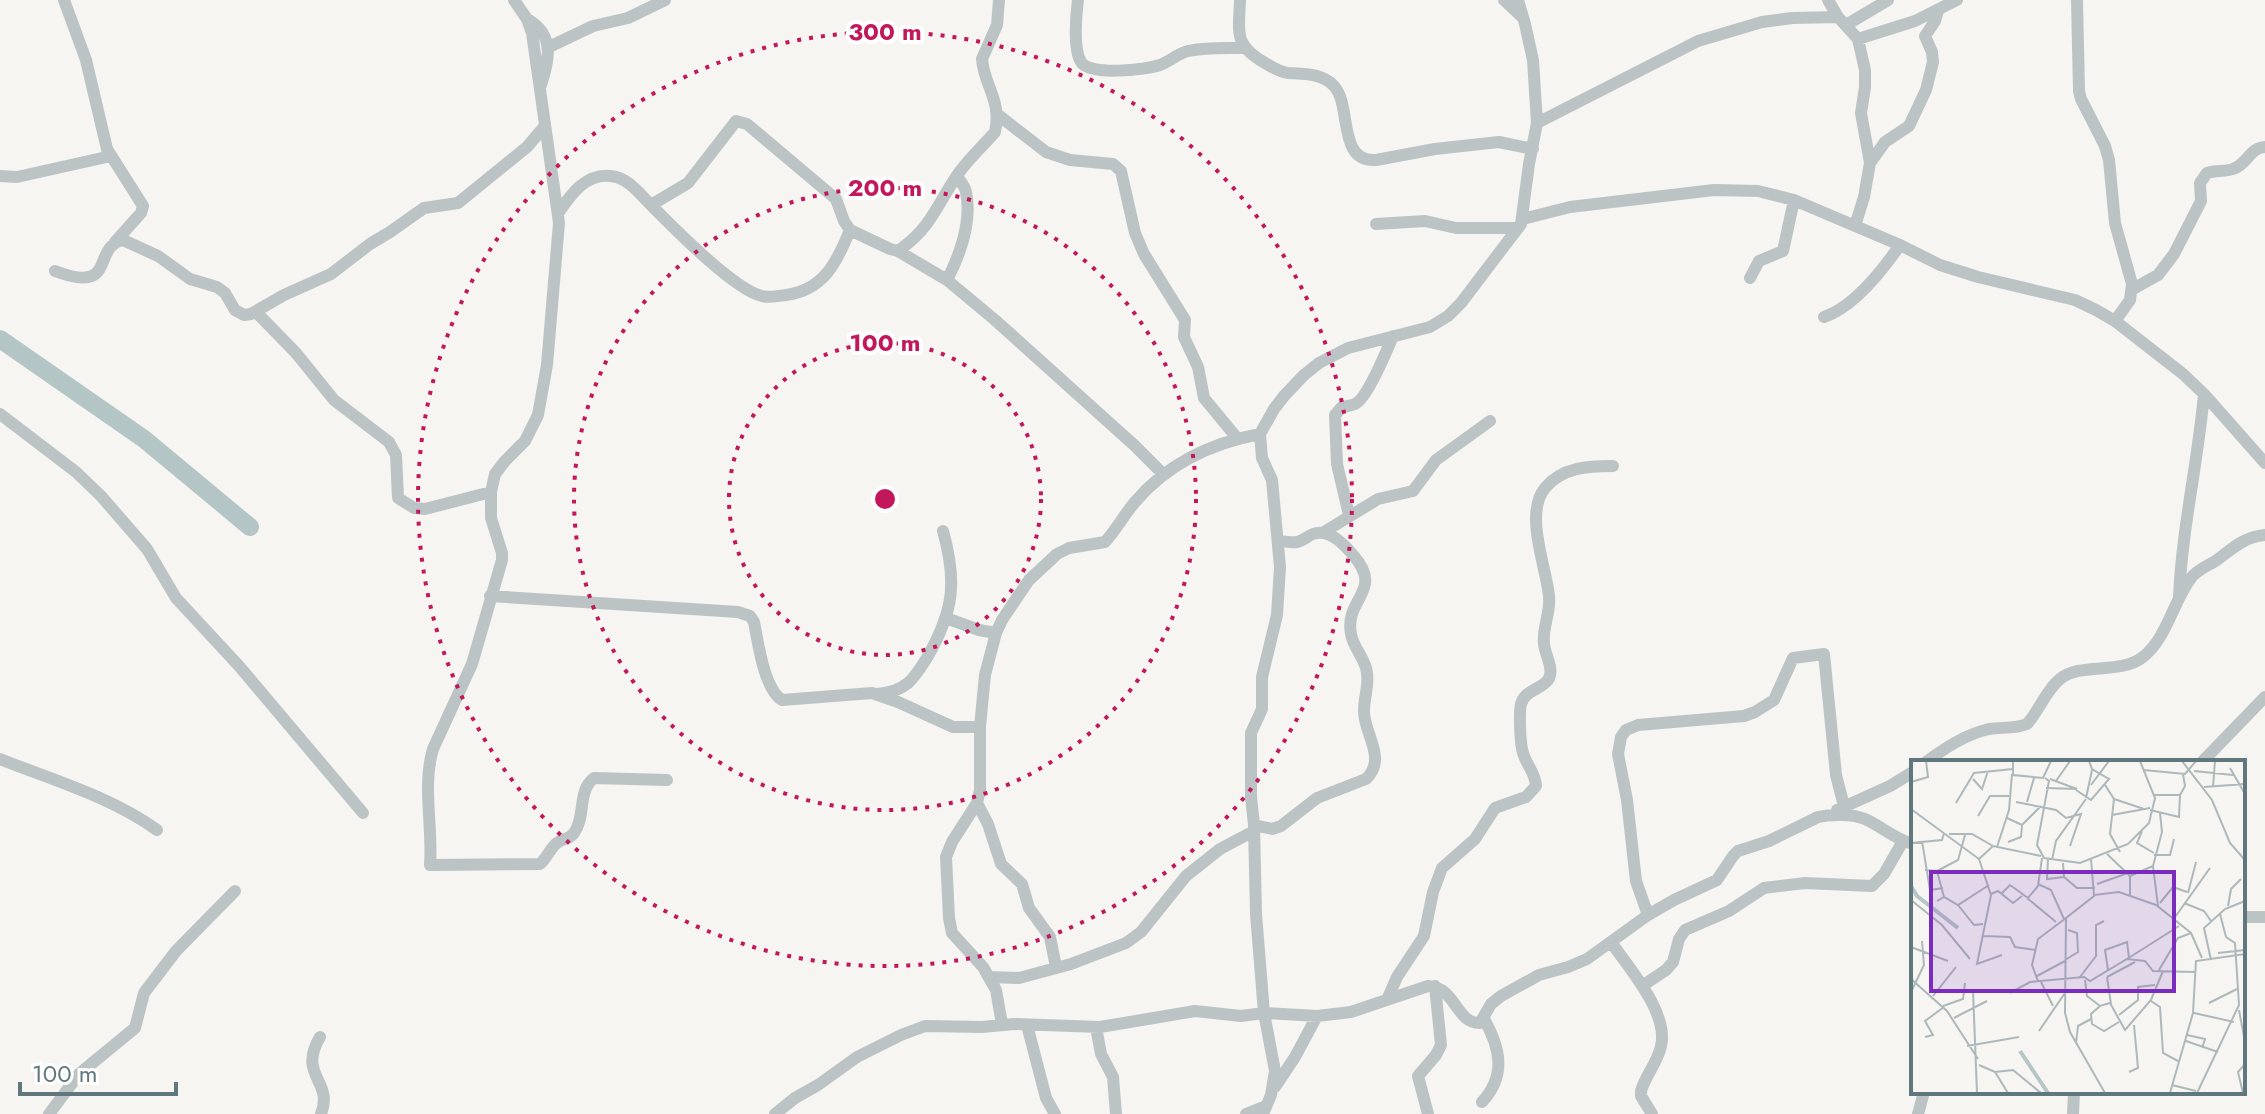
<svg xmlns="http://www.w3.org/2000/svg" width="2265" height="1114" font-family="Jost,sans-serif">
  <rect width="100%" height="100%" fill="#f6f5f2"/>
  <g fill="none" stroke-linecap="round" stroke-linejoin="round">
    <path stroke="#b4c5c6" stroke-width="18" d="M 0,339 L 144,439 L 250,527"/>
    <path stroke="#bcc3c5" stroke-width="12" d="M 64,0 L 86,60 L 107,149 L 143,206 L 141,213 L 115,242
      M 514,0 L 527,19 L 532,33 L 559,223 L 547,365 L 538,415 L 525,441 L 505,461 L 495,474 L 491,492 L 491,518 L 502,553 L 502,560 L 472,664 L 433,749 C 422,786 433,827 430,865 L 540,864 C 547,858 551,847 557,843 C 563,838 569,840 574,833 C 586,817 577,791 594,778 L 667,780
      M 1078,0 C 1076,15 1073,49 1081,62 C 1089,76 1146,70 1160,65 C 1170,61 1177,54 1188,51 C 1206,47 1225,48 1244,48
      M 1240,0 C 1239,32 1233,45 1265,63 C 1272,67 1279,72 1288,73 C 1303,74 1322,73 1334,86 C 1352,105 1337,163 1376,160 L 1435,149 L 1499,142 L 1533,149
      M 1504,0 L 1522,17
      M 1828,0 L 1838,17 L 1858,39 L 1865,70 L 1865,87 L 1861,113 L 1870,163 L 1864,197 L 1855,226
      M 2077,0 L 2079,91 L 2081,99 L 2105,146 L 2109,160 L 2115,223 L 2132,284 L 2130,300 L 2115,321
      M 529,20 C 555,36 549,61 541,85
      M 1846,25 L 1888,0
      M 1858,39 L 1915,21 L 1957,0
      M 549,47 L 593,26 L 628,18 L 665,0
      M 997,114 L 1046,152 L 1070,160 L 1113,164 L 1121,171 L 1135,233 L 1144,254 L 1185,320 L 1184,337 L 1198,367 L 1204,398 L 1237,438
      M 1537,123 L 1698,41 L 1762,22 L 1792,18 L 1838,17
      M 1870,163 L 1885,142 L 1909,126 L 1926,90 L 1933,62 L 1932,52 L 1925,36 L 1935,21 L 1938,11
      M 0,176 L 17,177 L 111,156
      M 651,205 L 688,183 L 736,121 L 747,124 L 836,199 L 844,221 L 850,230 L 890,249 L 898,251 L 902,248 C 932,226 938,203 958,174 C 969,158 983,146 995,132 C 1002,100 984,86 982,59 L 997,25 L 999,0
      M 559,212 C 571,194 586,173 611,176 C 628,178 638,192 650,204 C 672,226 734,290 762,296 C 769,298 779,296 786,295 C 824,290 837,262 850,230
      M 1523,219 L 1570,207 L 1714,190 L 1758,191 L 1794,200 L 1900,245 L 1940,265 L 1978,277 L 2075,300 L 2096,310 L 2115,321 L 2183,374 L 2204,394 L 2265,463
      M 1376,224 L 1425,221 L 1456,228 L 1518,228
      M 898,251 L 947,280 L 995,320 L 1134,445 L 1163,474
      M 55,271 C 118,295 91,247 123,240 L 158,256 L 190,279 L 217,287 L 225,293 L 235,310 L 244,315 L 251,314 L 284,295 L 331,274 L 370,244 L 390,232 L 424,208 L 458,203 L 527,147 L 544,127
      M 1750,278 L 1759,261 L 1783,251 L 1794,200
      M 947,280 C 960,255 972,221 966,192 C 965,186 960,181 957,176
      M 2133,289 L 2158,275 L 2174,254 L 2201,201 L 2200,183 L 2207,173 C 2216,170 2225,172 2233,169 C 2248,164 2249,148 2265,147
      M 256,312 L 296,353 L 334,400 L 389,442 L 396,455 L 398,498 L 414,508 L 425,509 L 491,492
      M 1824,317 C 1854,307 1882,271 1900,245
      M 0,414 L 76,472 L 101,496 L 147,549 L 176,598 L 239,666 L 363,813
      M 1349,515 L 1337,464 L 1335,415 L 1342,407 C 1346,406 1351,406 1355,404 C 1367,399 1387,350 1393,336
      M 1324,532 L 1378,499 L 1413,491 L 1436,460 L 1490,421
      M 490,596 L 738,612 L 750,616 L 754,622 C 758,642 764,689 782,700 L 872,693 L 898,702 L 953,727 L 980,727
      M 2179,597 C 2182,528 2198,462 2204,394
      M 946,618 L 979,630 L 996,633
      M 877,694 C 906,692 914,679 928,656 C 954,610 957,581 943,531
      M 0,759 C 53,780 111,797 157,830
      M 1926,762 C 1945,748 1966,734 1989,729 C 2002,727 2015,729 2027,724 C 2039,711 2046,690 2060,679 C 2081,662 2120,675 2143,657 C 2167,638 2173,602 2191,578 C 2198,569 2208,566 2217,560 C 2233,548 2244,537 2265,535
      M 2202,762 L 2265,697
      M 977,803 L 988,824 L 1001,864 L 1022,884 L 1029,908 L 1050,937 L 1056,967
      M 1837,810 L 1890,786 L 1913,772
      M 1254,825 L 1272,829 L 1281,826 L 1317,798 L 1366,779 C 1388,758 1363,733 1364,710 C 1364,698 1369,685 1367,673 C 1366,659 1353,648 1351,634 C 1344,598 1385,591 1353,555 C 1344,544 1329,528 1313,534 C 1308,536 1302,541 1297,542 C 1291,543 1284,541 1278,541
      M 1648,915 L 1636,881 L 1627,800 L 1618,754 L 1621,737 L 1626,730 L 1638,725 L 1744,716 L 1755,712 L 1774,700 L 1793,658 L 1824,654 L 1836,775 L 1844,806
      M 2243,917 L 2265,917
      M 1611,942 C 1629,968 1669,1013 1661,1046 C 1658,1062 1645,1076 1641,1091 L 1641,1096 L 1652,1114
      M 989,977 L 1019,978 L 1071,964 L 1126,943 L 1141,932 L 1186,876 L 1220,849 L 1254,831
      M 1642,986 L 1666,970 L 1673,962 L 1679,939 L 1685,930 L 1729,911 L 1764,888 L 1805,883 L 1872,886 L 1884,874 L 1903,841
      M 1387,1000 L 1397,977 L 1424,936 L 1433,892 L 1442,868 L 1475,839 L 1495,808 L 1526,797 L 1536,786 C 1536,774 1526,764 1523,753 C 1520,744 1519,712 1521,704 C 1525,690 1540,690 1548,680 C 1555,670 1545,655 1544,644 C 1542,628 1551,612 1549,596 C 1546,566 1524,514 1545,488 C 1562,467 1589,466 1613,466
      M 1002,1024 L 996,990 L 983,967 L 952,933 L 949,918 L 946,857 L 952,842 L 977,803 L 980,790 L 980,727 L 985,675 L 996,633 L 1002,620 L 1029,580 L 1057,554 L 1069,548 L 1105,542 C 1116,530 1124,515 1135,502 C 1168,463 1211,443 1260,434
      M 1027,1025 L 1046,1098 L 1055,1114
      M 1096,1027 L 1101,1054 L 1113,1077 L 1116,1114
      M 320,1037 C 297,1076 334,1080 321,1114
      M 1275,1087 L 1295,1057 L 1317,1016
      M 1482,1102 C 1506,1076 1501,1049 1484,1019
      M 49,1114 L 79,1074 L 135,1028 L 144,993 L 176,951 L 235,891
      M 775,1114 L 795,1098 L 818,1085 L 857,1057 L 901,1035 L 925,1026 L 982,1027 L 1014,1024 L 1100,1027 L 1195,1011 L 1241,1016 L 1264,1013 L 1317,1016 L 1351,1012 L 1428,986 C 1456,987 1456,1024 1480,1023 L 1491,1004 L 1501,996 L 1539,975 L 1568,967 L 1587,959 L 1648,915 L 1674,900 L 1717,880 L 1733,856 L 1738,851 L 1769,841 L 1818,817 C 1831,814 1853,814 1865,819 C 1883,827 1892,838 1913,844
      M 1246,1114 L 1266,1106
      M 1263,1114 L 1271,1095 L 1275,1071 L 1264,1013 L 1256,914 L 1254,825 L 1251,797 L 1251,733 L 1262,709 L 1262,677 L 1277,615 L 1280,567 L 1272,480 L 1262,458 L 1260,434 L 1274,409 L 1284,396 L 1304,375 L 1319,363 L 1348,348 L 1430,327 L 1448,316 L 1461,303 L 1521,224 L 1529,164 L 1537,123 L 1533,60 L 1525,24 L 1518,0
      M 1428,1114 L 1418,1076 L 1436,1055 L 1441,1045 L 1435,986
      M 1918,1114 L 1924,1092
      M 2073,1114 L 2074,1092"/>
  </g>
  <g fill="none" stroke="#c2185b" stroke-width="4" stroke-dasharray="4 8">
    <circle cx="885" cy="499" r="156"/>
    <circle cx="885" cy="499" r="311"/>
    <circle cx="885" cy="499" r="467"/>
  </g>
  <g transform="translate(1911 760)">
    <rect width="334" height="334" fill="#f6f5f2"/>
    <path fill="none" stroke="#b4c5c6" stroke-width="4" d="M 0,126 L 6,136 L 47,168M 109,291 L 137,333"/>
    <path fill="none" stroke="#adb8ba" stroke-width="2" d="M 102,1 L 102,15 L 132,18 L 140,1M 271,1 L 301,40 L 319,83 L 334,100M 319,8 L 334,34M 233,10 L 274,14 L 285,1M 283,11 L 322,15M 134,18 L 138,21 L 126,85 L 133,98 L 169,103 L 217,84 L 238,63 L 244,38 L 229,1M 62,19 L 71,29 L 77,11M 145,21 L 159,1M 0,22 L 17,17 L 15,1M 180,25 L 198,1M 194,25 L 203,39 L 199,74 L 209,92M 293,27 L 334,24M 302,27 L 304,1M 135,28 L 166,29 L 139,19M 165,30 L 180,40 L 198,19 L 181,9 L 178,1M 243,35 L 269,35 L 274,26 L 272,14M 175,38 L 181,10M 203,39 L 233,49M 105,42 L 145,50 L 155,58 L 170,54 L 159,86M 116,42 L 123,18M 45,43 L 63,13 L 102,9M 0,49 L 68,99 L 80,135 L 66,204 L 91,195M 239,50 L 268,57 L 269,35M 201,55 L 239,48M 67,56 L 79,36 L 98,36M 96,58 L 111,65 L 130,46M 231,71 L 226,83 L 243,93M 38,74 L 61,74 L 82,86M 11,81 L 19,130 L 32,128M 97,82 L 110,77 L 111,66M 0,83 L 31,80 L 33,73M 86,87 L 98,50 L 101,14M 196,94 L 219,116 L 219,136M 243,95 L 259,95 L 263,79M 68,99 L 82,86 L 130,96M 137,99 L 136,119 L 153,117M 180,99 L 183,136 L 155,158 L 154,253 L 159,272 L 194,333M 141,100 L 145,81 L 175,39M 152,103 L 153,117 L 166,128 L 184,128M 14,110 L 26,111 L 33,137M 26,111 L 47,100 L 54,75M 219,116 L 242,106M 127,124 L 140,130 L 153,159M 186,124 L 217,113M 277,133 L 285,102M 80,134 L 87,131 L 102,143 L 111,136M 90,134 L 99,125 L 117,138 L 127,126 L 131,98M 183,135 L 208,132 L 245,145 L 280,173 L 291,198M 116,138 L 145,162M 0,140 L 31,165 L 59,199M 334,140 L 334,104M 26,141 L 33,137 L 47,145 L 78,125M 249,143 L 262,127 L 276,132M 273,143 L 293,151 L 300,161M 47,145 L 63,165 L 72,164M 247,146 L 242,106 L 251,72 L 249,53M 317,146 L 320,129 L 330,119M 262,160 L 299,108M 72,176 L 99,177 L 104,187 L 125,190M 0,187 L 37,201M 307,193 L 334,190M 216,199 L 268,166M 154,200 L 167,192 L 166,173 L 157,170M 300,200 L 293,168 L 314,149 L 334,141M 197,210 L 194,190 L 216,182 L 218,198M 248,210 L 267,178 L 280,173M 126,216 L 154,201M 169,217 L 185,196 L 185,165 L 193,161M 196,217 L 224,202M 196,217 L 200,244M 0,219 L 36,251 L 67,299M 174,220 L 176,236 L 189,246 L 199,243 L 214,270 L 240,240 L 252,211M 127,221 L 121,205 L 127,179 L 155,158M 130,222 L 142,246M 62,231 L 66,333M 0,232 L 13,205 L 11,181M 99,233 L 119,222 L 173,217 L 179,221 L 216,199 L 234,201 L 242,211 L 284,212M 22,236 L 45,207M 240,241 L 249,247 L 252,293 L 267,301M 298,243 L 326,229M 32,246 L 52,239 L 54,223M 189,246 L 180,254 L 181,264 L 193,271 L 208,262M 328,250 L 334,282M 283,253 L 323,262M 208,255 L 227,240 L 227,227 L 244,225M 43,258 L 76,241M 128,271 L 156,230M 276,275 L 294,279 L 291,288M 14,277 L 22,275 L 14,261 L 33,247M 275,281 L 307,292M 165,283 L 167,266 L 180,259M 56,286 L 108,277M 68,305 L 84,312 L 102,310 L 130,333M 84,312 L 97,333M 218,312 L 227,308 L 223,265M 261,325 L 285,331M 259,333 L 282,253 L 285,201 L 334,194M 286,333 L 328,245 L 324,183 L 315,177 L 309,154M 332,333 L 327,312 L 334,304"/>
    <path fill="#7b2cbf" fill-opacity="0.15" stroke="#7b2cbf" stroke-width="4" d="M 20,112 L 263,112 L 263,231 L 20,231 Z"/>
    <rect width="334" height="334" fill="none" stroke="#61777e" stroke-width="4"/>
  </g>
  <circle cx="885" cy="499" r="12" fill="#c2185b" stroke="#fff" stroke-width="4"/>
  <g font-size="24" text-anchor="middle" font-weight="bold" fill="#c2185b" stroke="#fff" stroke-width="8" stroke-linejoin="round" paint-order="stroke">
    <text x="885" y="40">300 m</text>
    <text x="885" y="196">200 m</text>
    <text x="885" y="351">100 m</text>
  </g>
  <path d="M20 1082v12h156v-12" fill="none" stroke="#61777e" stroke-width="4"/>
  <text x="32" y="1082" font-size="24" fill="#61777e" stroke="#ffffff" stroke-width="6" paint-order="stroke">100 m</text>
</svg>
